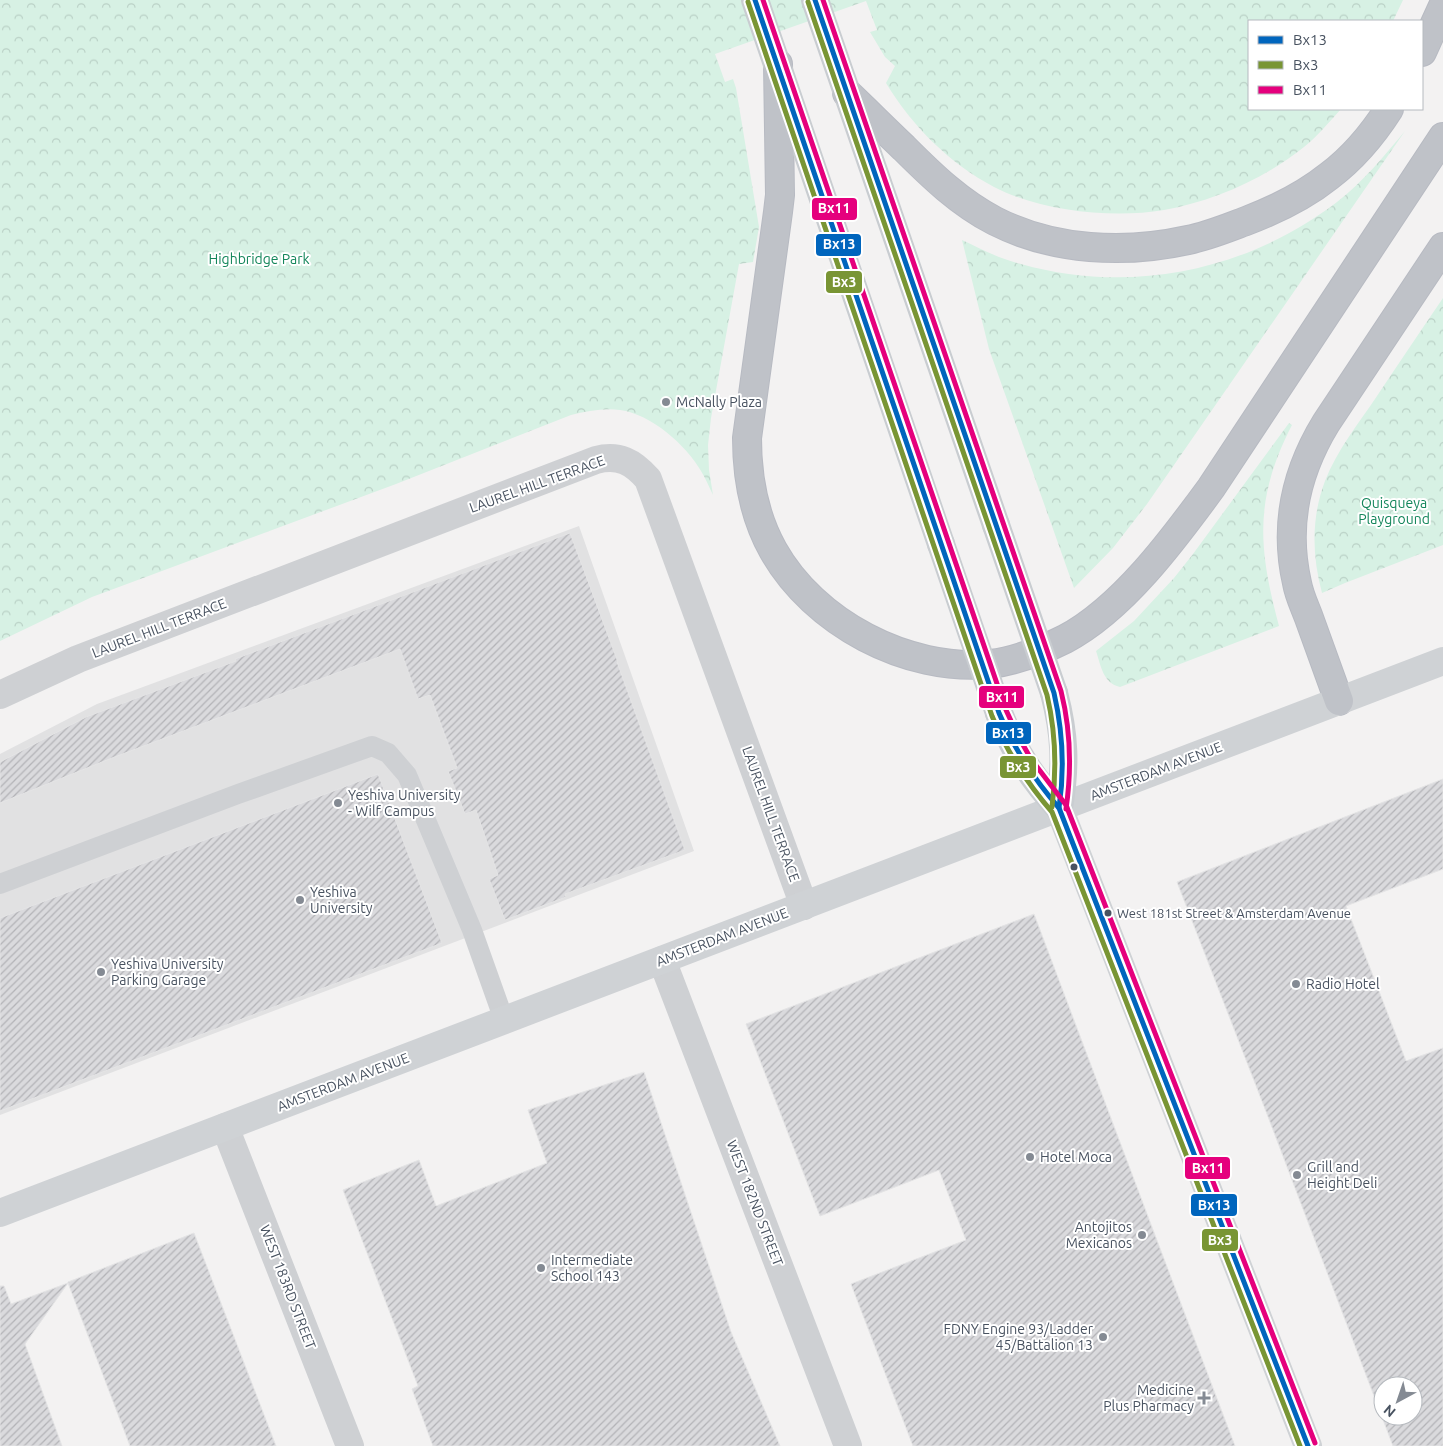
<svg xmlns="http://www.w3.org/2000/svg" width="1443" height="1446" viewBox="0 0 1443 1446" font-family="Ubuntu,sans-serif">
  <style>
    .education { fill: #e1e1e2 }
    .park { fill: url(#park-crowns) }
    .building { fill: url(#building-hatch); stroke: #e4e4e5; fill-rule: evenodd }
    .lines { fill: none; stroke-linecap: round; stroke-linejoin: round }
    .highway-casing { stroke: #b7bac2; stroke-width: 30 }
    .lane { stroke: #ced0d3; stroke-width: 20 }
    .street { stroke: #ced0d3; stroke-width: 28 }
    .secondary { stroke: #cfd2d5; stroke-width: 28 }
    .primary { stroke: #c9cdd1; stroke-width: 28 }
    .highway { stroke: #bfc2c8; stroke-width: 28 }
    .primary-bridge { stroke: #c9cdd1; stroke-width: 28 }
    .bus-1-casing { stroke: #fff; stroke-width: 9 }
    .bus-2-casing { stroke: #fff; stroke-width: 9 }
    .bus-3-casing { stroke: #fff; stroke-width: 9 }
    .bus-1 { stroke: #0065bd; stroke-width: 5 }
    .bus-2 { stroke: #799534; stroke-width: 5 }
    .bus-3 { stroke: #e5007d; stroke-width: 5 }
    .poi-dot { fill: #848a93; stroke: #fff; stroke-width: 2 }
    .bus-dot { fill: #485260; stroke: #fff; stroke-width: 2 }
    .labels { text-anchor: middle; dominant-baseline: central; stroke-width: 4; stroke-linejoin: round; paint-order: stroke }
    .bus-label { font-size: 13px; fill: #485260; stroke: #fff; text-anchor: start }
    .park-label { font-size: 14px; fill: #14865b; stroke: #fff }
    .poi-label { font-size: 14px; fill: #485260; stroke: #fff; text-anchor: start }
    .street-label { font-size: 14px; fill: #485260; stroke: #fff }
    .line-badge { stroke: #fff; stroke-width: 2 }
    .badge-label { font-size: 14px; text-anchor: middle; font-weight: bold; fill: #fff }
  </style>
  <defs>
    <pattern id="park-crowns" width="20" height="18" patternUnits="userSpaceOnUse" patternTransform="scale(1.25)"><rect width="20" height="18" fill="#d7f1e4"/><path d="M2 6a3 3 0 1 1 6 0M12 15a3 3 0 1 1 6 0" fill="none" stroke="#bad1c6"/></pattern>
    <pattern id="building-hatch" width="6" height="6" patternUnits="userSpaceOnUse" patternTransform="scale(1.25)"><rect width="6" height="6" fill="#dadadd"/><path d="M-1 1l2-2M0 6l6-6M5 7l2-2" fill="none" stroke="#b3b3b7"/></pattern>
  </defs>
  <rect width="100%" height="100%" fill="#f3f2f2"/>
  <path class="education" d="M 579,526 L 694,851 L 0,1115 L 0,754 L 97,704 Z"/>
  <g class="park">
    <path d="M 0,0 L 1403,0 L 1393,21 L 1249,21 L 1249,109 L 1341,109 C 1329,122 1318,136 1304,147 C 1264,179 1214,201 1164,210 C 1112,219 1041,211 994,187 C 949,163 912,126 886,83 L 895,66 L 885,57 L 870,32 L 877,30 L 866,1 L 715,54 L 725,82 L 733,79 L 736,88 L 759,227 L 753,262 L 739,264 L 711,418 L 708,445 L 709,470 L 713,495 C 709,487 706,479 701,471 C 686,445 651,414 620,410 C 604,408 587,411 571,415 L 396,484 L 92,597 L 0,641 Z"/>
    <path d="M 1405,131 L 1147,504 L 1113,548 L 1074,588 L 989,349 L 962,240 C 981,249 1000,259 1021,264 C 1130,295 1247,271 1337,202 C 1363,182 1384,156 1405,131 Z"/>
    <path d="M 1443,298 L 1443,545 L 1345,583 L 1322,593 C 1312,556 1311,518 1325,481 C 1337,450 1359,423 1377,396 C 1399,363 1421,330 1443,298 Z"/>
    <path d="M 1289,423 L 1292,425 C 1254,499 1258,547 1279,626 L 1120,687 C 1103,683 1101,666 1096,651 L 1134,621 L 1174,578 L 1193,554 Z"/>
  </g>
  <g class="building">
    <path d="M 570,533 L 618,662 L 617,662 L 685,850 L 565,894 L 566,897 L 505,920 L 489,879 L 498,875 L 476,810 L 465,814 L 448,771 L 457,768 L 430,695 L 418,699 L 400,649 L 112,758 L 0,803 L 0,762 L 86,717 L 236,661 L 235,659 Z"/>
    <path d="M 378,774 L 442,943 L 0,1111 L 0,918 Z"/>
    <path d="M 1443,779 L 1443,869 L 1346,906 L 1406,1061 L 1443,1048 L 1443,1446 L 1393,1446 L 1267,1114 L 1177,882 ZM 1383,1386 L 1413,1386 L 1413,1416 L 1383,1416 Z"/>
    <path d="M 1034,914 L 1161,1251 L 1235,1446 L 913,1446 L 851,1284 L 966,1240 L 939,1170 L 820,1216 L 746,1024 Z"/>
    <path d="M 644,1072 L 731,1332 L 780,1446 L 433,1446 L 412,1389 L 418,1386 L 343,1190 L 419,1160 L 436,1206 L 547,1163 L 528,1110 Z"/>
    <path d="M 194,1233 L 276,1446 L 130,1446 L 68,1283 L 25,1344 L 62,1446 L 0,1446 L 0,1286 L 4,1286 L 11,1304 L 68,1283 L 68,1282 Z"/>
  </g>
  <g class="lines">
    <g class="highway-casing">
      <g id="highway">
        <path d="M 1422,52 L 1443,6"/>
        <path d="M 778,64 L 780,195 L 778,212 L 747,438 C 747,476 754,516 773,550 C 814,623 907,672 990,664 C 1016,661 1041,651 1065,639 C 1122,609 1173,540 1211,488 L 1443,137"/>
        <path d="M 847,93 C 866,111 885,130 904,148 C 932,176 960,203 995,221 C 1054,251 1125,254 1188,240 C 1208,236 1227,228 1246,221 C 1275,210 1304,196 1329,176 C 1353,158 1373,134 1389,109"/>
        <path d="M 1339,701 C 1329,673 1319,646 1309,618 C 1305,607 1299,595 1297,583 C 1284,526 1296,472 1326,423 L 1443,247"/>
      </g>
    </g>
    <path class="lane" d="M 0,884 L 238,794 L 372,746 L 388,753 L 407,775 L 472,930 L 504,1020"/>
    <g class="street">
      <path d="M 0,695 L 78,659 L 596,460 C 619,454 633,462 648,479 L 804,906"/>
      <path d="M 662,960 L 848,1446"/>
      <path d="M 225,1127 L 350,1446"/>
    </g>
    <g class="secondary">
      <path d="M 1059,808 L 1308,1446"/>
      <path d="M 0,1213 L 1443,661"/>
    </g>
    <g class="primary">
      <path d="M 755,0 L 941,544"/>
      <path d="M 815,0 L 996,525"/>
      <path d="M 1054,693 C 1065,735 1066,766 1059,808"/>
      <path d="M 999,713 C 1014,751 1032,778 1059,808"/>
    </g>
    <use href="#highway" class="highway"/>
    <g class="primary-bridge">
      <path d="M 996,525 L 1054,693"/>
      <path d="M 941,544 L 999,713"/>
    </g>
    <g class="bus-1-casing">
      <g id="bus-1">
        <path d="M 755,0 L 999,713 C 1014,749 1034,779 1059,808 L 1308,1446"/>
        <path d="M 815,0 L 1054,693 C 1063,732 1065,768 1059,808"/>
      </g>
    </g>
    <g class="bus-2-casing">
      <g id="bus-2">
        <path d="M 748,2 L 992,716 C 1007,752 1027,783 1052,812 L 1300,1446"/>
        <path d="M 808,2 L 1047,695 C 1056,733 1057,768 1052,807"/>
      </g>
    </g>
    <g class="bus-3-casing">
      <g id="bus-3">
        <path d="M 763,0 L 1006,710 L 1018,736 L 1031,759 L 1066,805 L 1315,1443"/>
        <path d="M 823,0 L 1061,691 C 1071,731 1072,768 1066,809"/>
      </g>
    </g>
    <use href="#bus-1" class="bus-1"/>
    <use href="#bus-2" class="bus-2"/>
    <use href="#bus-3" class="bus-3"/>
  </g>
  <g class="poi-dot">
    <circle cx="666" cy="402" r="5"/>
    <circle cx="338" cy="803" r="5"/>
    <circle cx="300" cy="900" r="5"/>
    <circle cx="101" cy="972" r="5"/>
    <circle cx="1296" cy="984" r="5"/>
    <circle cx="1030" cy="1157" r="5"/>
    <circle cx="1297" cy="1175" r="5"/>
    <circle cx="1142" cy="1235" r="5"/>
    <circle cx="541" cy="1268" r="5"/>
    <circle cx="1103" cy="1337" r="5"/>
    <path d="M1201.5 1390.5h5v5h5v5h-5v5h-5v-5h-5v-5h5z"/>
  </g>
  <g class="bus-dot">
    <circle cx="1074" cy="867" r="4.5"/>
    <circle cx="1108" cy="913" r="4.5"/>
  </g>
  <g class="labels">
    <g class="bus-label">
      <text x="1117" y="913">West 181st Street &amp; Amsterdam Avenue</text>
    </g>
    <g class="park-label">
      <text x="259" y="259">Highbridge Park</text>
      <text x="1394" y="503">Quisqueya<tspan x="1394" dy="16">Playground</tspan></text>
    </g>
    <g class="poi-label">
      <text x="676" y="402">McNally Plaza</text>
      <text x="348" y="795">Yeshiva University<tspan x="348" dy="16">- Wilf Campus</tspan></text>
      <text x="310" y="892">Yeshiva<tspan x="310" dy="16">University</tspan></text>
      <text x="111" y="964">Yeshiva University<tspan x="111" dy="16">Parking Garage</tspan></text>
      <text x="1306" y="984">Radio Hotel</text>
      <text x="1040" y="1157">Hotel Moca</text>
      <text x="1307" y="1167">Grill and<tspan x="1307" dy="16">Height Deli</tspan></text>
      <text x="1132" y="1227" text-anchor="end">Antojitos<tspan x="1132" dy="16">Mexicanos</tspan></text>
      <text x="551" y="1260">Intermediate<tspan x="551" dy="16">School 143</tspan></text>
      <text x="1093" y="1329" text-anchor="end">FDNY Engine 93/Ladder<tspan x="1093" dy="16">45/Battalion 13</tspan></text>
      <text x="1194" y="1390" text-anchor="end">Medicine<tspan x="1194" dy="16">Plus Pharmacy</tspan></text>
    </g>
    <g class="street-label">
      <text transform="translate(537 484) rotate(-20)">LAUREL HILL TERRACE</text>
      <text transform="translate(159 628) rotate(-21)">LAUREL HILL TERRACE</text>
      <text transform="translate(1156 771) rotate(-21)">AMSTERDAM AVENUE</text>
      <text transform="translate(771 814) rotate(70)">LAUREL HILL TERRACE</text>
      <text transform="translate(722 937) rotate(-21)">AMSTERDAM AVENUE</text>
      <text transform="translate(343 1082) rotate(-21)">AMSTERDAM AVENUE</text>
      <text transform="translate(755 1203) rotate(69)">WEST 182ND STREET</text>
      <text transform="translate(288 1287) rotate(69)">WEST 183RD STREET</text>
    </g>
  </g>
  <g class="line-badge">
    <rect x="811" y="197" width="47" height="24" rx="5" fill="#e5007d"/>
    <rect x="815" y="233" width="47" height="24" rx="5" fill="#0065bd"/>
    <rect x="825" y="270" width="38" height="24" rx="5" fill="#799534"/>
    <rect x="978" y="685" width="47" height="24" rx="5" fill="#e5007d"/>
    <rect x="985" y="721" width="47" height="24" rx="5" fill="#0065bd"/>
    <rect x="999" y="755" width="38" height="24" rx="5" fill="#799534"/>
    <rect x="1184" y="1156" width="47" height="24" rx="5" fill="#e5007d"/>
    <rect x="1190" y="1193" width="48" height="24" rx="5" fill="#0065bd"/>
    <rect x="1201" y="1228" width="38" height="24" rx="5" fill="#799534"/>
  </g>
  <g class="badge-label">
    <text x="834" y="213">Bx11</text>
    <text x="839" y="249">Bx13</text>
    <text x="844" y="287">Bx3</text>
    <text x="1002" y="702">Bx11</text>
    <text x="1008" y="738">Bx13</text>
    <text x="1018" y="772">Bx3</text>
    <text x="1208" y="1173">Bx11</text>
    <text x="1214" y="1210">Bx13</text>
    <text x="1220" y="1245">Bx3</text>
  </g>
  <rect x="1248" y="20" width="175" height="90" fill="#ffffff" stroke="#b6babf"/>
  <rect x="1258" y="36" width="25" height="8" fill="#0065bd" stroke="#b6babf"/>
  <text x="1293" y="45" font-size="15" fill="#485260">Bx13</text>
  <rect x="1258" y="61" width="25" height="8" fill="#799534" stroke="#b6babf"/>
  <text x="1293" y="70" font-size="15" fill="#485260">Bx3</text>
  <rect x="1258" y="86" width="25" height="8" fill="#e5007d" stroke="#b6babf"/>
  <text x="1293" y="95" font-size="15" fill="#485260">Bx11</text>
  <g transform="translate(1398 1401) rotate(220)"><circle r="24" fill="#ffffff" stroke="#b6babf"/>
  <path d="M0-4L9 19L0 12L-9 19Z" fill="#848a93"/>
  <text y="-8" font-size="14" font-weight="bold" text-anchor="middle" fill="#485260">N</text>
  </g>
</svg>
